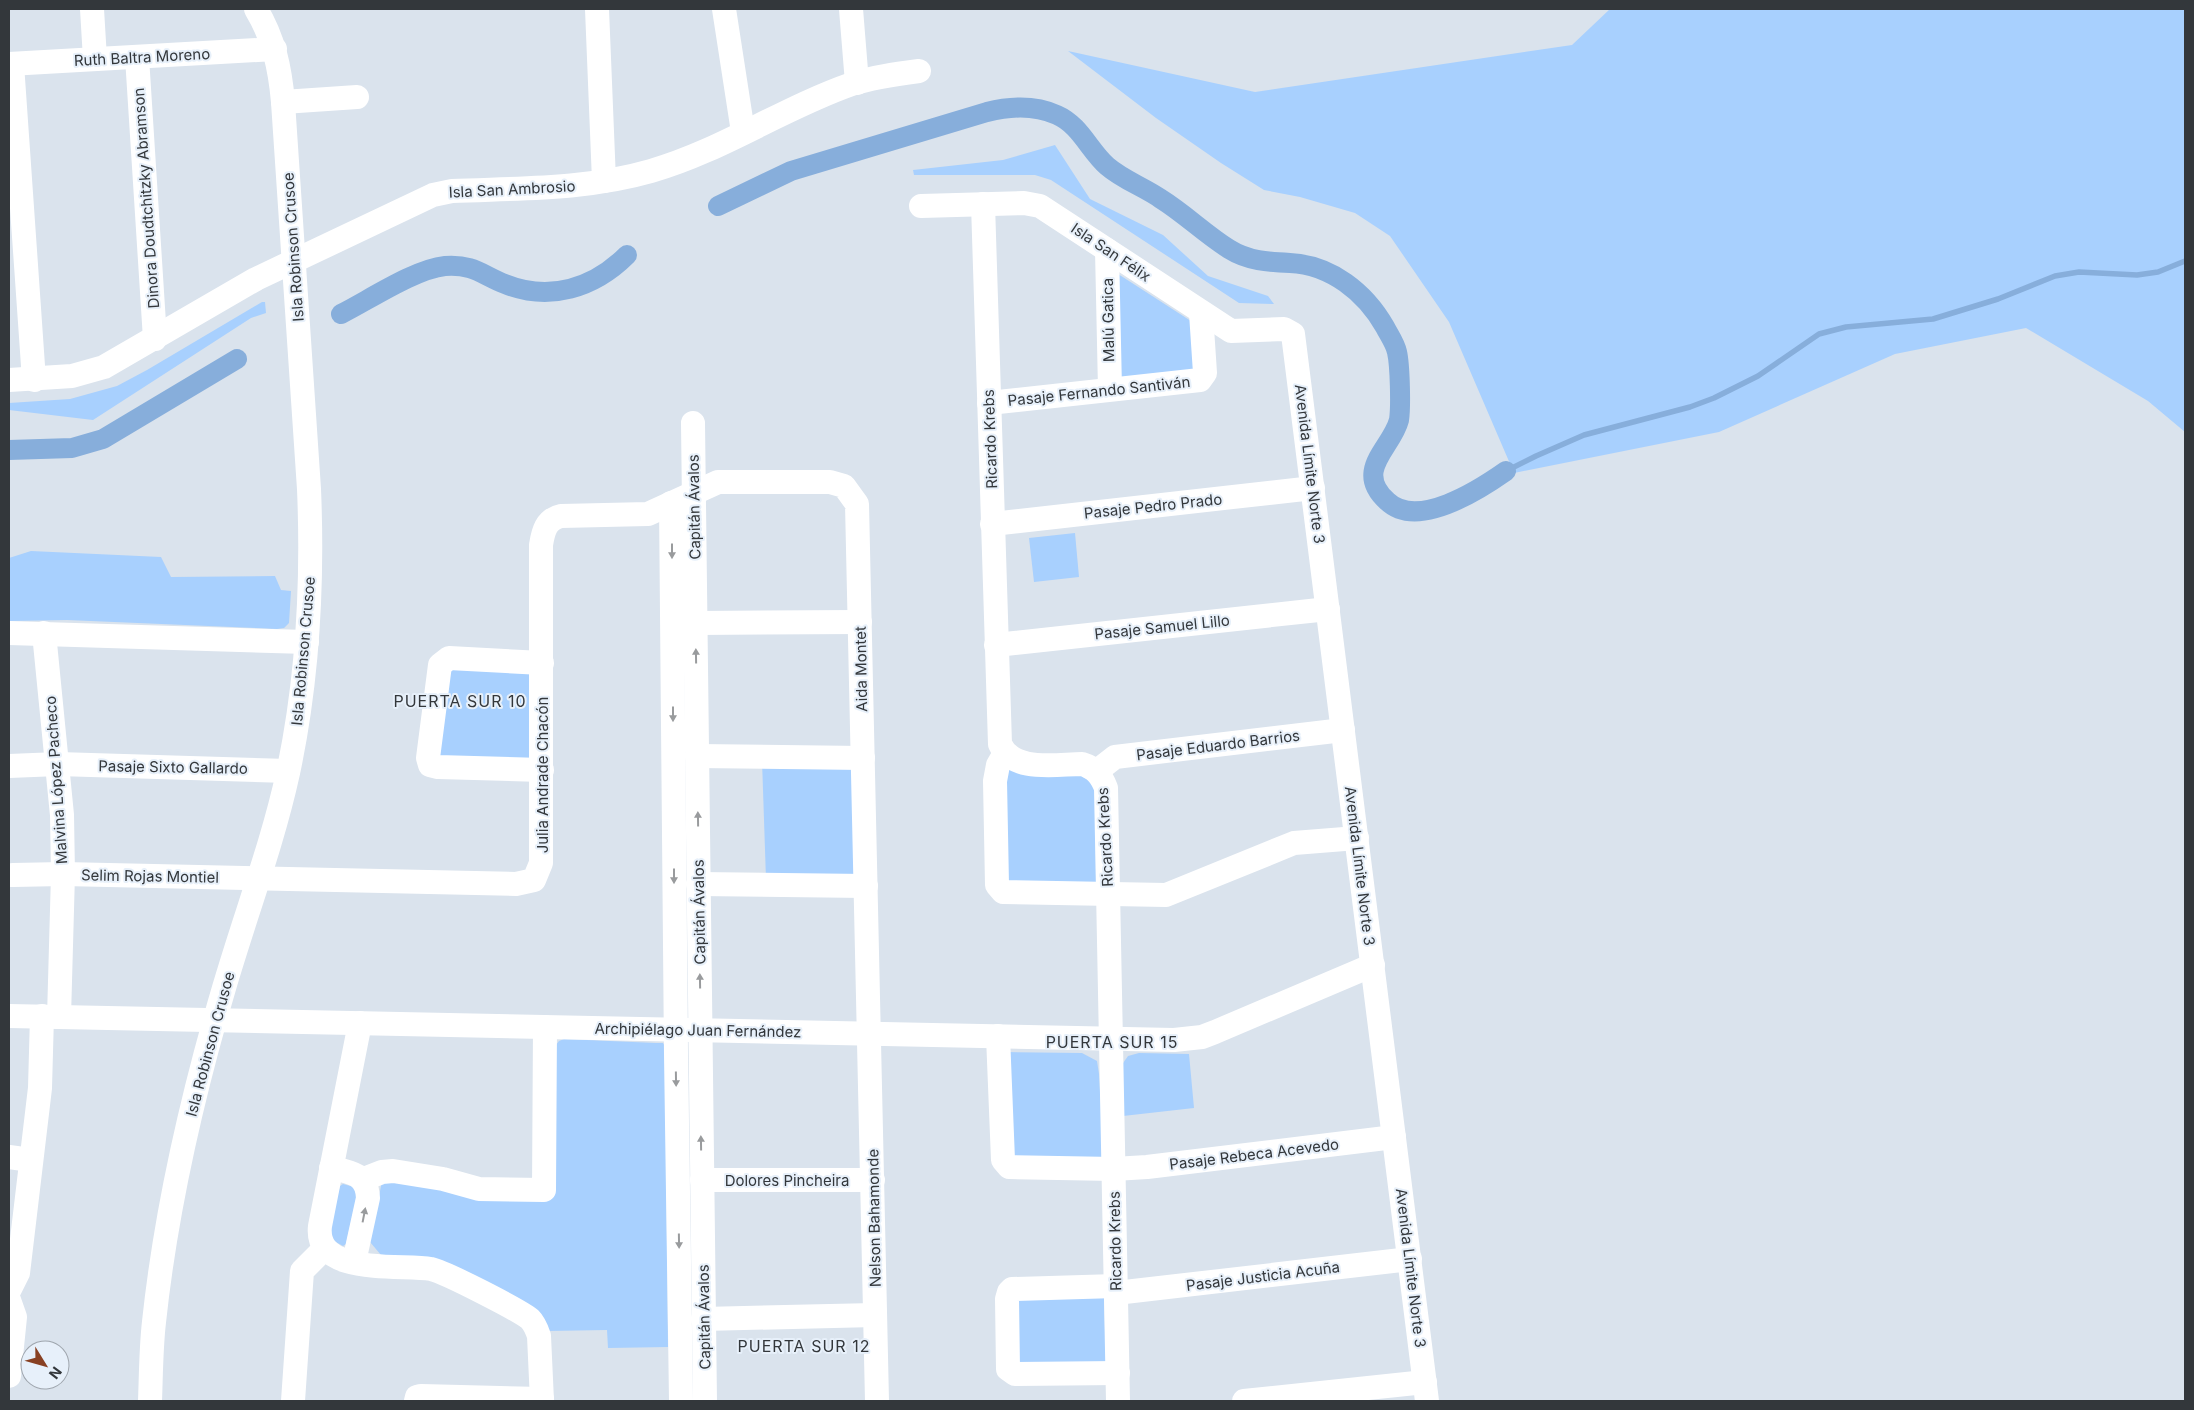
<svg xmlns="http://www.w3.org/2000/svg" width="2194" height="1410" viewBox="0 0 2194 1410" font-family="Inter,sans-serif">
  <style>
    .green { fill: #a8d0fe }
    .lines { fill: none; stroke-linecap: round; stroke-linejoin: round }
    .stream { stroke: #87aedb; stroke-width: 5.5 }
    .canal { stroke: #87aedb; stroke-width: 20 }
    .minor { stroke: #fff; stroke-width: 24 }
    .oneway { fill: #999b9d }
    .labels { text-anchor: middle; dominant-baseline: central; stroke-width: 4; stroke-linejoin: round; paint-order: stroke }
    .street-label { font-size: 15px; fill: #33373b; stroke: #e7f0fa }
    .neighbourhood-label { font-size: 16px; letter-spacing: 1px; fill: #33373b; stroke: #e7f0fa }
  </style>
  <rect width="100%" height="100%" fill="#dae3ed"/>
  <g class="green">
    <path d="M 1610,9 L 2185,9 L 2185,432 L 2148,401 L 2026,328 L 1895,354 L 1719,432 L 1514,473 L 1449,322 L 1390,236 L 1355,213 L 1300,197 L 1264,190 L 1221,163 L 1156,118 L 1068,51 L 1255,92 L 1572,45 Z"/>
    <path d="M 1055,145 L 1090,199 L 1163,235 L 1208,276 L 1268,296 L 1274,304 L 1239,303 L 1051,180 L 1035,175 L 914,175 L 913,170 L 1003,160 Z"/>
    <path d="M 1115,272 L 1194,323 L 1200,369 L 1119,382 Z"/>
    <path d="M 262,302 L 265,302 L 266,313 L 251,318 L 93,420 L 9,410 L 9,403 L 70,399 L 117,386 L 147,370 Z"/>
    <path d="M 1075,533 L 1079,577 L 1034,582 L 1029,538 Z"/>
    <path d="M 31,551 L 161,557 L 171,577 L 275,576 L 281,590 L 291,591 L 289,623 L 284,628 L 277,629 L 67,620 L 9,621 L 9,558 Z"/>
    <path d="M 445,667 L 530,669 L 531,759 L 435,761 Z"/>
    <path d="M 762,760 L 852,767 L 854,876 L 766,879 Z"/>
    <path d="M 1009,768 L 1076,772 L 1095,785 L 1096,884 L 1006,886 L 1001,775 Z"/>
    <path d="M 564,1039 L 656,1043 L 663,1043 L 665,1046 L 668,1347 L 608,1348 L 607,1330 L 548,1331 L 381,1255 L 370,1242 L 382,1181 L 552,1197 L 552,1050 L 559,1041 Z"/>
    <path d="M 1006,1052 L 1082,1053 L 1097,1061 L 1099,1074 L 1104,1158 L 1014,1162 Z"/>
    <path d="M 1139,1053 L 1189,1054 L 1194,1108 L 1123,1116 L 1121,1066 L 1128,1056 Z"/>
    <path d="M 343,1184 L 354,1187 L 357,1196 L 346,1244 L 343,1246 L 332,1240 L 330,1224 L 340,1186 Z"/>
    <path d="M 1015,1294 L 1104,1296 L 1106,1364 L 1015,1368 Z"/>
  </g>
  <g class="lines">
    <path class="stream" d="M 1506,471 L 1536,456 L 1584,435 L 1690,407 L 1714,398 L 1758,376 L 1819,334 L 1846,327 L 1933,319 L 1998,299 L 2055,276 L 2079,272 L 2137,275 L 2158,272 L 2185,261"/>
    <g class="canal">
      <path d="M 718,206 L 791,171 L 987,112 C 1011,106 1035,105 1057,115 C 1080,125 1089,150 1107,166 C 1123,180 1144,187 1161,199 C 1185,214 1205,234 1229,249 C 1248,261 1268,262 1290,263 C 1331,265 1365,292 1385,327 C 1389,335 1395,343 1397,352 C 1400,365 1401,407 1399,420 C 1392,448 1353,470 1387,501 C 1417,530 1479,490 1506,471"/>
      <path d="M 341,314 C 369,300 415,269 445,266 C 474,264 482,275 505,284 C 550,302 594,288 627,255"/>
      <path d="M 9,450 L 72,448 L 103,439 L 237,359"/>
    </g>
    <g class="minor">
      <path d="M 92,9 L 95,59"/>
      <path d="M 597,9 L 604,181"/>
      <path d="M 724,9 L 743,132"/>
      <path d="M 851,9 L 857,83"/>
      <path d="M 137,57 L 155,339"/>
      <path d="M 9,64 L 275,49"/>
      <path d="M 12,64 L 34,380"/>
      <path d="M 283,102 L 357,97"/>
      <path d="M 983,204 L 1000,744 C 1013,773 1056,764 1082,764 C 1095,768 1101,775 1106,788 L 1118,1401"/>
      <path d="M 921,206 L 1024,203 L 1040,206 L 1231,331 L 1284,329 L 1293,334 L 1427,1401"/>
      <path d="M 1107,250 L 1110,389"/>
      <path d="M 9,380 L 72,376 L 104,367 L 256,279 L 433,195 L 452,191 C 519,188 585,190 651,171 C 721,151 783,108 852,84 C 873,77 896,74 919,71"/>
      <path d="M 989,403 L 1200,380 L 1205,373 L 1201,313"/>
      <path d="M 693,423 L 705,1401"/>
      <path d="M 671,503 L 676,1054 L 681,1401"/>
      <path d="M 992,524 L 1313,488"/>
      <path d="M 696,623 L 860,622"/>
      <path d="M 9,633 L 307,642"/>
      <path d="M 44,633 L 62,815 L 63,874 L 59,1017"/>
      <path d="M 996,645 L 1328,609"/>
      <path d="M 542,663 L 449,658 L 440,665 L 428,758 L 430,765 L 438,767 L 542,770"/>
      <path d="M 1005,753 L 998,765 L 995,781 L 997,885 L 1003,892 L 1166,895 L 1294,843 L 1357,838"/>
      <path d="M 697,756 L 863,758"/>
      <path d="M 9,766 L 58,764 L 288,771"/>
      <path d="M 1097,771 L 1115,757 L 1343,730"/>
      <path d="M 13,875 L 63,874 L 516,884 L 534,880 L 541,863 L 541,545 C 543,532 546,519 561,516 L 648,514 L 718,482 L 830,482 L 844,486 L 857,504 L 877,1401"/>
      <path d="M 698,884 L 866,886"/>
      <path d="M 9,1016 L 1174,1040 L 1202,1037 L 1215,1032 L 1373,965"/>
      <path d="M 360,1023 L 320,1226 C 314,1276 399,1264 431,1269 C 445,1272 519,1310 530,1319 C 535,1324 537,1330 539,1336 L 542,1401"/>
      <path d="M 998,1036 L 1003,1160 L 1009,1167 L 1114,1169 L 1147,1167 L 1394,1137"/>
      <path d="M 9,1157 L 31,1160"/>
      <path d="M 331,1168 C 351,1172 367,1174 368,1198 L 354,1262"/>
      <path d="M 364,1179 L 382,1172 L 393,1171 L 443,1179 L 479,1189 L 544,1190 L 545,1027"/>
      <path d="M 702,1180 L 873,1180"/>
      <path d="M 1116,1286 L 1012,1289 L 1009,1292 L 1007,1299 L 1008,1369 L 1015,1374 L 1118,1373"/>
      <path d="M 9,1291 L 18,1273 L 40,1088 L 42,1016"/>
      <path d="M 1116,1293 L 1410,1259"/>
      <path d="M 9,1300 L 15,1317 L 9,1376"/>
      <path d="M 703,1319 L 875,1315"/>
      <path d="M 150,1401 C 151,1375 151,1348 154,1322 C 166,1209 192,1097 224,988 C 245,916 272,846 288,773 C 308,679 313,584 309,489 L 283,102 C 280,68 274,39 256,9"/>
      <path d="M 293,1401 L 302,1271 L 324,1249"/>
      <path d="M 416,1401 L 417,1397 L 421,1396 L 542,1399"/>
      <path d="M 1244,1401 L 1425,1382"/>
    </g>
  </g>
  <defs><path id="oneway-solid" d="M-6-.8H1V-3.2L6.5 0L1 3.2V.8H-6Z" transform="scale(1.25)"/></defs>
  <g class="oneway">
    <use href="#oneway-solid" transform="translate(672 551) rotate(90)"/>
    <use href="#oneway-solid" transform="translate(696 656) rotate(-91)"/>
    <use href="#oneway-solid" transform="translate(673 714) rotate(90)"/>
    <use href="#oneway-solid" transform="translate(698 819) rotate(-91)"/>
    <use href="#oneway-solid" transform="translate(674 876) rotate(90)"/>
    <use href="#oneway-solid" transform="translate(700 981) rotate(-91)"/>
    <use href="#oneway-solid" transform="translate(676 1079) rotate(89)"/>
    <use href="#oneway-solid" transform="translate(701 1143) rotate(-91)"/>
    <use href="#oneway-solid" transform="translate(364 1215) rotate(-79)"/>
    <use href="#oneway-solid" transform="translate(679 1241) rotate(89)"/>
  </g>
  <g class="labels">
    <g class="street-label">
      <text transform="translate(142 57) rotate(-3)">Ruth Baltra Moreno</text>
      <text transform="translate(512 189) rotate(-3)">Isla San Ambrosio</text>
      <text transform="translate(146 198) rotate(-94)">Dinora Doudtchitzky Abramson</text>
      <text transform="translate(293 247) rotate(-94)">Isla Robinson Crusoe</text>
      <text transform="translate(1111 252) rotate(34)">Isla San Félix</text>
      <text transform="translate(1108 320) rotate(-91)">Malú Gatica</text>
      <text transform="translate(1099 391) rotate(-6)">Pasaje Fernando Santiván</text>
      <text transform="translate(990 439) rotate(-92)">Ricardo Krebs</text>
      <text transform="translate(1310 464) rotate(83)">Avenida Límite Norte 3</text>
      <text transform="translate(1153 506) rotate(-6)">Pasaje Pedro Prado</text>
      <text transform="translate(694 507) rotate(-91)">Capitán Ávalos</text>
      <text transform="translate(1162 627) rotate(-6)">Pasaje Samuel Lillo</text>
      <text transform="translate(303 651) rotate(-85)">Isla Robinson Crusoe</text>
      <text transform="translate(861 669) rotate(-91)">Aida Montet</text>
      <text transform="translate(1218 745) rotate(-7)">Pasaje Eduardo Barrios</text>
      <text transform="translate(173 767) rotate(1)">Pasaje Sixto Gallardo</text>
      <text transform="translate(542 775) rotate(-90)">Julia Andrade Chacón</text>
      <text transform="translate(56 780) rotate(-94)">Malvina López Pacheco</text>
      <text transform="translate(1105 837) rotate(-93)">Ricardo Krebs</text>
      <text transform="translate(1360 866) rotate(83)">Avenida Límite Norte 3</text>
      <text transform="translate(150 876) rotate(1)">Selim Rojas Montiel</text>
      <text transform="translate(699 912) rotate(-91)">Capitán Ávalos</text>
      <text transform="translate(698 1030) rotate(1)">Archipiélago Juan Fernández</text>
      <text transform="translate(210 1044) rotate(-75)">Isla Robinson Crusoe</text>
      <text transform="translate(1254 1154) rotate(-7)">Pasaje Rebeca Acevedo</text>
      <text x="787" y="1180">Dolores Pincheira</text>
      <text transform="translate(874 1218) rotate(-91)">Nelson Bahamonde</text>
      <text transform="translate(1115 1241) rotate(-91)">Ricardo Krebs</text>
      <text transform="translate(1411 1268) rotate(83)">Avenida Límite Norte 3</text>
      <text transform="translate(1263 1276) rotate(-7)">Pasaje Justicia Acuña</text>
      <text transform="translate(704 1317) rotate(-91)">Capitán Ávalos</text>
    </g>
    <g class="neighbourhood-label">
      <text x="460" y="701">PUERTA SUR 10</text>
      <text x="1112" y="1042">PUERTA SUR 15</text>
      <text x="804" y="1346">PUERTA SUR 12</text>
    </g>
  </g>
  <rect width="2194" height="1410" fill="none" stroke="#33373b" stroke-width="20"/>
  <g transform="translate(45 1365) rotate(127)"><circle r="24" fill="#e7f0fa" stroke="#9fa6ae"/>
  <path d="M0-4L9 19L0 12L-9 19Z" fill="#884022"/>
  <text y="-8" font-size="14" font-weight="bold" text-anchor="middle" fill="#33373b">N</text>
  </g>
</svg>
